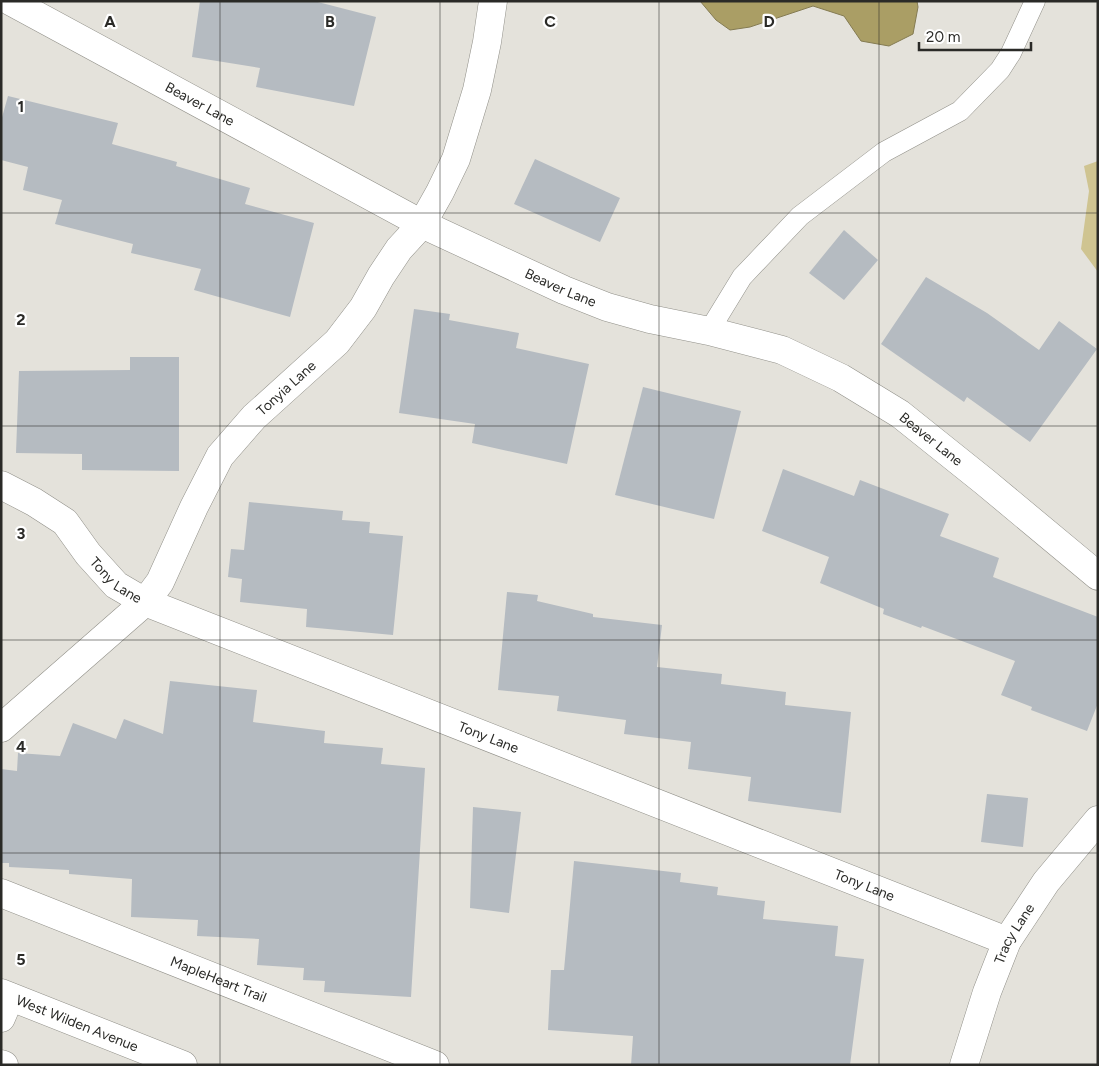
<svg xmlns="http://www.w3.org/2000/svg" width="1099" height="1066" viewBox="0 0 1099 1066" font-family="Figtree,sans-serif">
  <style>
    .green { fill: #cfc491 }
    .water { fill: #aa9e65; stroke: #847b52 }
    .building { fill: #b5bbc1 }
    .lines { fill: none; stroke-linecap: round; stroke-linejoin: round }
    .service-casing { stroke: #919089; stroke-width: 21 }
    .minor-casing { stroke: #919089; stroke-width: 29 }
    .tertiary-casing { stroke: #919089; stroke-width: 29 }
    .service { stroke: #fff; stroke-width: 20 }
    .minor { stroke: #fff; stroke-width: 28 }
    .tertiary { stroke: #fff; stroke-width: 28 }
    .grid { fill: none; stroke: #2a2a27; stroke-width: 1; stroke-opacity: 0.55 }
    .labels { text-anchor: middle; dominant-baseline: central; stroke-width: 4.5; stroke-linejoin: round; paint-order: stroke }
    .street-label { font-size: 14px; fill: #2a2a27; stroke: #fff }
    .grid-label { font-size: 16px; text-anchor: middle; font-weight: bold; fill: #2a2a27; stroke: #fff; stroke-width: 4.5; stroke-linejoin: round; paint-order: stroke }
  </style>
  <rect width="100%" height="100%" fill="#e4e2db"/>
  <path class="green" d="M 1098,161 L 1098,272 L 1081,249 L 1089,191 L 1084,166 Z"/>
  <path class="water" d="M 700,1 L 917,1 L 918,7 L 913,34 L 889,46 L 861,41 L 844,16 L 813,6 L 750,27 L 730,30 L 716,20 Z"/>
  <g class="building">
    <path d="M 200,1 L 314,1 L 376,17 L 354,106 L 256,87 L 260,68 L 192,57 Z"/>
    <path d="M 8,96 L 118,123 L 112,144 L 177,162 L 176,166 L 250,188 L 245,204 L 314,223 L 290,317 L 194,290 L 201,269 L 131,253 L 133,244 L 55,224 L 62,200 L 23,190 L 28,167 L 1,160 L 1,121 Z"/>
    <path d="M 535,159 L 620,198 L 600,242 L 514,204 Z"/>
    <path d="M 844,230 L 878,260 L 844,300 L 809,273 Z"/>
    <path d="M 926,277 L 987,313 L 1039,350 L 1059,321 L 1097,349 L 1030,442 L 967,397 L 964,402 L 881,344 Z"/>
    <path d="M 414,309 L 450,314 L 449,320 L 519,333 L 516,348 L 589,364 L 567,464 L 472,443 L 475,424 L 399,413 Z"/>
    <path d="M 130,357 L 179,357 L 179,471 L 82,470 L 82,454 L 16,453 L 19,371 L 130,370 Z"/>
    <path d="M 643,387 L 741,411 L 714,519 L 615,495 Z"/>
    <path d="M 783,469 L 854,496 L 860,480 L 949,514 L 940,536 L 999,558 L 993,577 L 1098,617 L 1098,703 L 1087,731 L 1031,710 L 1032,707 L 1001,695 L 1015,661 L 922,626 L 921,628 L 883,614 L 884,609 L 820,583 L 829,557 L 762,531 Z"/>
    <path d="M 249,502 L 343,511 L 342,520 L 370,522 L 369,533 L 403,536 L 393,635 L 306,627 L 307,609 L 240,602 L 242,579 L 228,577 L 231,549 L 244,550 Z"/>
    <path d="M 507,592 L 538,595 L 537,601 L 593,614 L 593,617 L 662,625 L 657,667 L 722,674 L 721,684 L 786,692 L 785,705 L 851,712 L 841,813 L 748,801 L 751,777 L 688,769 L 691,742 L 624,734 L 626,720 L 557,711 L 559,696 L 498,690 Z"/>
    <path d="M 170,681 L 257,690 L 253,722 L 325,731 L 324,743 L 383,748 L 381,764 L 425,768 L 411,997 L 324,992 L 325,981 L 303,980 L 304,968 L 257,965 L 259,939 L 197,936 L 198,920 L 131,917 L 132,879 L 69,874 L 69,870 L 9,867 L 9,863 L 1,863 L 1,769 L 17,771 L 18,753 L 60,756 L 73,723 L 116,739 L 124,719 L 163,734 Z"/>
    <path d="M 987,794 L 1028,798 L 1023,847 L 981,842 Z"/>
    <path d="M 473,807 L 521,812 L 509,913 L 470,908 Z"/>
    <path d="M 574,861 L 681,873 L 680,882 L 718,887 L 717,895 L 765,901 L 763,919 L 838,926 L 835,956 L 864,959 L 850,1065 L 631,1065 L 633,1036 L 548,1030 L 551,970 L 564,970 Z"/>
  </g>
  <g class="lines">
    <g class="service-casing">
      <path id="service" d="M 709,331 L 742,277 L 800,216 L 884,152 L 960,111 L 1000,70 L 1011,53 L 1035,1"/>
    </g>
    <g class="minor-casing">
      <g id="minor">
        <path id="s1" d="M 10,1 L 422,224 L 564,290 L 607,307 L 650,319 L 709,331 L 782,350 L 841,378 L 900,414 L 985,482 L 1098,576"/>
        <path id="s2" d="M 1,485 L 34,502 L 65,522 L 88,554 L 116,585 L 145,602 L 1007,941"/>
        <path id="s3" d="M 1,728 L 145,602 L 160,582 L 194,507 L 220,456 L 254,417 L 337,342 L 363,308 L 381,276 L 399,249 L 422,224 L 440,192 L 456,159 L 477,90 L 487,42 L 493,1"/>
        <path id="s4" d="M 1,893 L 435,1065"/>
        <path d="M 1,1018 L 10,997"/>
        <path d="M 1,1064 L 4,1065"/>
        <path id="s5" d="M 964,1065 L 987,992 L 1007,941 L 1046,882 L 1098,820"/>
      </g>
    </g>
    <g class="tertiary-casing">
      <g id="tertiary">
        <path id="s6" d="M 1,993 L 183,1065"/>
      </g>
    </g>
    <use href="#service" class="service"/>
    <use href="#minor" class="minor"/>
    <use href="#tertiary" class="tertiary"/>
  </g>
  <path class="grid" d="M 220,1 L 220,1065M 440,1 L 440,1065M 659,1 L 659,1065M 879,1 L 879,1065M 1,213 L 1098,213M 1,426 L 1098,426M 1,640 L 1098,640M 1,853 L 1098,853"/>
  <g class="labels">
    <g class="street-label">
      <text stroke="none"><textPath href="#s1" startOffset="216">Beaver Lane</textPath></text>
      <text stroke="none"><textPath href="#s1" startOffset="621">Beaver Lane</textPath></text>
      <text stroke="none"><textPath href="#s3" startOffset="451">Tonyia Lane</textPath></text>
      <text stroke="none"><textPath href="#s1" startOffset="1026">Beaver Lane</textPath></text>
      <text stroke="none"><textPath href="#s2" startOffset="152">Tony Lane</textPath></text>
      <text stroke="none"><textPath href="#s2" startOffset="558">Tony Lane</textPath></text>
      <text stroke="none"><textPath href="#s2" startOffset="962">Tony Lane</textPath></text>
      <text stroke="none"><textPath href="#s5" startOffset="141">Tracy Lane</textPath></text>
      <text stroke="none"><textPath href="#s4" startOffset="234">MapleHeart Trail</textPath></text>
      <text stroke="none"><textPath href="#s6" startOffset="82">West Wilden Avenue</textPath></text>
    </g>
  </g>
  <g class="grid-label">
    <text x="110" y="27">A</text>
    <text x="330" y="27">B</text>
    <text x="550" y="27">C</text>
    <text x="769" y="27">D</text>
    <text x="21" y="112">1</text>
    <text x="21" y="325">2</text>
    <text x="21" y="539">3</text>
    <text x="21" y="752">4</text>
    <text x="21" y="965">5</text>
  </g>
  <rect width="1099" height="1066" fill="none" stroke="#2a2a27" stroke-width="5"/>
  <path d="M919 42v8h112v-8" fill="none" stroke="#2a2a27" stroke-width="2.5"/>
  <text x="926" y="42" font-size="15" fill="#2a2a27" stroke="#ffffff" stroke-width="4" paint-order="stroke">20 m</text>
</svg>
